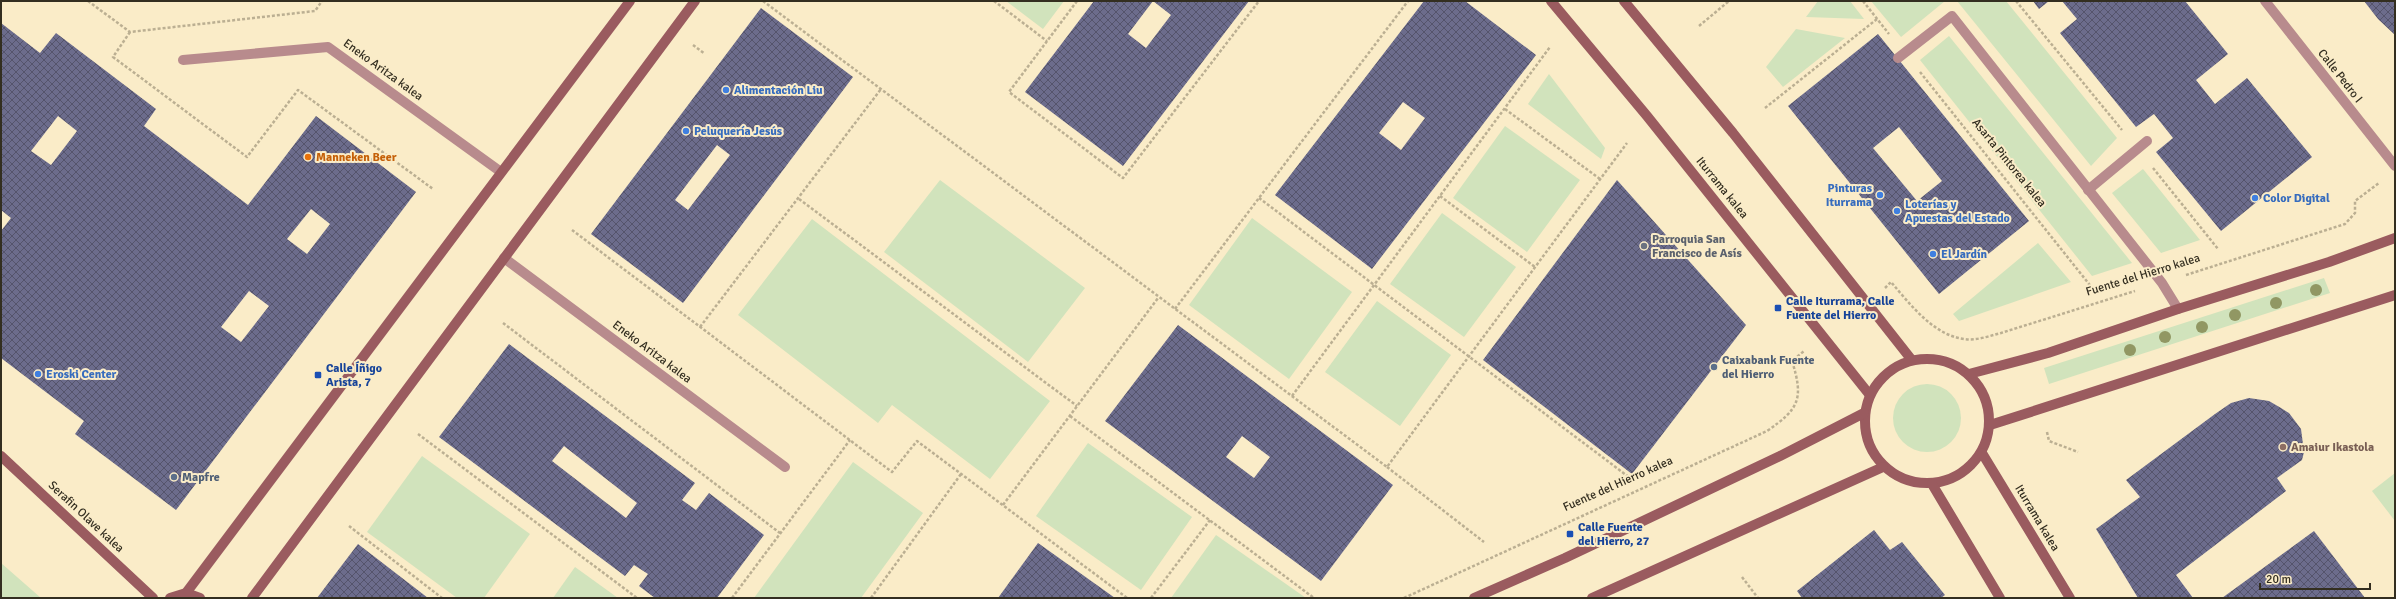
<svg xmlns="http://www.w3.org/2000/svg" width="2396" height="599" viewBox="0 0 2396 599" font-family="Signika,sans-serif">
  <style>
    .green { fill: #d1e3bc }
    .building { fill: url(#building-cross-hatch); fill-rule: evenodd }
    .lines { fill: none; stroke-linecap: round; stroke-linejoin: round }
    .path { stroke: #bbaf92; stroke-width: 2.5; stroke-dasharray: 3 2; stroke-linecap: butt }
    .lane { stroke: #b88b8d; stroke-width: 10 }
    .street { stroke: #b88b8d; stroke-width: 10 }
    .secondary { stroke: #9a5b5f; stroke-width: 10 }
    .tree { fill: #919763 }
    .shop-dot { fill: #3f7fe0; stroke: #faecc8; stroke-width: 1.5 }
    .food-dot { fill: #e8710a; stroke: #faecc8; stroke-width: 1.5 }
    .worship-dot { fill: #6b7280; stroke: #faecc8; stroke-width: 1.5 }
    .transit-dot { fill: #1a4fb4; stroke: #faecc8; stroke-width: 1.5 }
    .service-dot { fill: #5c6f8a; stroke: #faecc8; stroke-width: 1.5 }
    .education-dot { fill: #8d6e63; stroke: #faecc8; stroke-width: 1.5 }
    .labels { text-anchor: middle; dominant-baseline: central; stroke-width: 4; stroke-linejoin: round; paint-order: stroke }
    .street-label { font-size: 12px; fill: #332e20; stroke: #faecc8 }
    .shop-label { font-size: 12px; font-weight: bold; fill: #366cbe; stroke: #faecc8; text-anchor: start }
    .food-label { font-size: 12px; font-weight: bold; fill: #c56008; stroke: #faecc8; text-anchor: start }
    .worship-label { font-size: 12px; font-weight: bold; fill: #5b616d; stroke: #faecc8; text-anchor: start }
    .transit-label { font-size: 12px; font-weight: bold; fill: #164399; stroke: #faecc8; text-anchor: start }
    .service-label { font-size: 12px; font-weight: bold; fill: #4e5e75; stroke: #faecc8; text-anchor: start }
    .education-label { font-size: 12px; font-weight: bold; fill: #785e54; stroke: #faecc8; text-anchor: start }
  </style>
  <defs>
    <pattern id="building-cross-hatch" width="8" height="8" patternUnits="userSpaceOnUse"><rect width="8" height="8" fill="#6c6c8c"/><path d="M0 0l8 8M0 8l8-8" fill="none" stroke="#55546c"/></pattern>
  </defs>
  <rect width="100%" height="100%" fill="#faecc8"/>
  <g class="green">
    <path d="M 1006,1 L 1064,1 L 1043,29 Z"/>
    <path d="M 1818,1 L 1850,1 L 1864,19 L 1806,17 Z"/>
    <path d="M 1871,1 L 1945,1 L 1901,37 Z"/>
    <path d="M 1957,1 L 2006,1 L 2117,138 L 2091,166 Z"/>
    <path d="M 1796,29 L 1845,38 L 1783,87 L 1766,67 Z"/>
    <path d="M 1949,36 L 2132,263 L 2092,276 L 1920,60 Z"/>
    <path d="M 1549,74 L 1605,148 L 1601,159 L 1528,104 Z"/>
    <path d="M 1505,126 L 1580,180 L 1527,252 L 1453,198 Z"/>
    <path d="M 2143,169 L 2200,240 L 2161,253 L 2112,193 Z"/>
    <path d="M 940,180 L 1085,288 L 1028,362 L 884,252 Z"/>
    <path d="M 1442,213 L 1516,267 L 1464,337 L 1390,284 Z"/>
    <path d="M 1252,218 L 1352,292 L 1289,379 L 1189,305 Z"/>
    <path d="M 812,219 L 1050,401 L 990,479 L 892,405 L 878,423 L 738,315 Z"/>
    <path d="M 2038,243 L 2071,282 L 1959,321 L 1953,314 Z"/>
    <path d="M 2324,278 L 2330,293 L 2049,384 L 2044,368 Z"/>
    <path d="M 1377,301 L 1451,355 L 1400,426 L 1325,372 Z"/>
    <circle cx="1927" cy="418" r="34"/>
    <path d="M 1088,443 L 1192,517 L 1141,590 L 1036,516 Z"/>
    <path d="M 422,456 L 530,534 L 484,598 L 457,598 L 367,532 Z"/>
    <path d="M 853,462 L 923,513 L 861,598 L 754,598 Z"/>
    <path d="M 2395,473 L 2395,521 L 2372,491 Z"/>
    <path d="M 1216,535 L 1306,598 L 1171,598 Z"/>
    <path d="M 1,563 L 41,598 L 1,598 Z"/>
    <path d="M 575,567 L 618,598 L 553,598 Z"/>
  </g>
  <g class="building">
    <path d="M 1094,1 L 1249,1 L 1123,166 L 1025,92 ZM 1153,1 L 1171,15 L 1146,48 L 1128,34 Z"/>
    <path d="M 1424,1 L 1465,1 L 1536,55 L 1372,269 L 1275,195 ZM 1403,102 L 1425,118 L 1401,150 L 1379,133 Z"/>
    <path d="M 2033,1 L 2049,1 L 2039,9 Z"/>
    <path d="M 2062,1 L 2185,1 L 2228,54 L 2196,80 L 2215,104 L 2247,78 L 2312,157 L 2221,231 L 2156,152 L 2173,138 L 2154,114 L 2136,127 L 2060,33 L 2077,19 Z"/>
    <path d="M 2364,1 L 2395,1 L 2395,35 L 2378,19 Z"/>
    <path d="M 761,8 L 853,77 L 683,303 L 591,234 ZM 717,145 L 730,155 L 688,210 L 675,200 Z"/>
    <path d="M 1,23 L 40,53 L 56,33 L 156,109 L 144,126 L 248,205 L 316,116 L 416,192 L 176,510 L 75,434 L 84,421 L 1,358 L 1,231 L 11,218 L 1,210 ZM 58,116 L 77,131 L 51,165 L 31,151 ZM 311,209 L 330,224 L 307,254 L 287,239 ZM 249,291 L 269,306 L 241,342 L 221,327 Z"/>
    <path d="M 1878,34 L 2029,221 L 1939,294 L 1788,106 ZM 1899,127 L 1942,181 L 1917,201 L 1873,148 Z"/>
    <path d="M 1617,180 L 1746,325 L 1632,474 L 1483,360 Z"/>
    <path d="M 1178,325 L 1393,485 L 1321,581 L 1105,421 ZM 1242,436 L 1270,457 L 1254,478 L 1226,457 Z"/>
    <path d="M 509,344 L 695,483 L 682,500 L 696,510 L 709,493 L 764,535 L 717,598 L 655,598 L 639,586 L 648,574 L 634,565 L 625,576 L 439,437 ZM 564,446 L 637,503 L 626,518 L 552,461 Z"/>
    <path d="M 2249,398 L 2269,401 L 2281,408 L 2289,413 L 2301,429 L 2304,452 L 2302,460 L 2277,478 L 2286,491 L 2176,575 L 2193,598 L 2138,598 L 2096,529 L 2140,497 L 2126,480 L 2215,414 L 2231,403 Z"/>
    <path d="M 1874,530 L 1890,550 L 1902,542 L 1945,595 L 1941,598 L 1802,598 L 1797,591 Z"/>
    <path d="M 2314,531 L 2365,598 L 2222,598 Z"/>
    <path d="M 1038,543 L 1115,598 L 998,598 Z"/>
    <path d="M 358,544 L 428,598 L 317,598 Z"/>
  </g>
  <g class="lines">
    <g class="path">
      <path d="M 88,1 L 130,32 L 315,11 L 322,1"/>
      <path d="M 763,1 L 1387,467 L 1627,143"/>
      <path d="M 994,1 L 1047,41"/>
      <path d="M 1077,1 L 1009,92 L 1123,178 L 1259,1"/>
      <path d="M 1863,1 L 1889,34"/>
      <path d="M 2016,1 L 2122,130"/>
      <path d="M 1699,26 L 1729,1"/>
      <path d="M 130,32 L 113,57 L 247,157 L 298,90 L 433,189"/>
      <path d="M 693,45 L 705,54"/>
      <path d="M 1920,72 L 2093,289"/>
      <path d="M 1765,108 L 1877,19"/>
      <path d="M 1505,109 L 1600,179"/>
      <path d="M 2153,168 L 2218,249"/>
      <path d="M 1440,196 L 1535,267"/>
      <path d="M 1259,198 L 1630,478"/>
      <path d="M 799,199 L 1077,406"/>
      <path d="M 572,230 L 892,472 L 917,441 L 1127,598"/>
      <path d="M 2186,275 L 2345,224 L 2355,213 L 2355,201 L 2379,183"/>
      <path d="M 1885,288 L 1891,282 C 1910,304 1933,335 1964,339 C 1976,341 1989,336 2001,333 L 2135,291"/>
      <path d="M 1175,309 L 1408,1"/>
      <path d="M 503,323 L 780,533"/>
      <path d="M 700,327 L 881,89"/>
      <path d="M 1292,396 L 1550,47"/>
      <path d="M 1070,416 L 1314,598"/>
      <path d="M 2047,432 L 2049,441 L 2078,452"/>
      <path d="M 418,434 L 637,598"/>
      <path d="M 1387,467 L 1484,542"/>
      <path d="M 1003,505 L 1158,298"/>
      <path d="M 349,526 L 442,598"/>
      <path d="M 1742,577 L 1758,598"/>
      <path d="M 732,598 L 850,440"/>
      <path d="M 871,598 L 961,474"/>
      <path d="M 1151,598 L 1210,520"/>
      <path d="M 1404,598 L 1767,431 C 1799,409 1804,399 1792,361 L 1804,351"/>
    </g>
    <g class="lane">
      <path d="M 1898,58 L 1952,16 L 2162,283 L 2178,309"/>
      <path d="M 183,60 L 328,47 L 501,172"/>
      <path d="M 2088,190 L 2147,141"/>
      <path d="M 504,258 L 785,467"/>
    </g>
    <path class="street" d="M 2265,1 L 2395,166"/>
    <g class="secondary">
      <path d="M 1551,1 L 1647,116 L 1869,394"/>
      <path d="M 1624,1 L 1733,133 L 1911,359"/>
      <circle cx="1927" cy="421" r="62"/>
      <path d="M 1969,374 L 2048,353 L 2178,309 L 2329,262 L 2395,238"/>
      <path d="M 1990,425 L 2395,295"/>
      <path d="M 1982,453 L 2070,598"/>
      <path d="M 1,456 L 153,598"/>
      <path d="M 1932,484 L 2000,598"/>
      <path d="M 186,593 L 200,598"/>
      <path d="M 170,598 L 186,593 L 630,1"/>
      <path d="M 252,598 L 695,1"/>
      <path d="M 1474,598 L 1565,558 L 1780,456 L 1864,413"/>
      <path d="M 1592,598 L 1883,467"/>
    </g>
  </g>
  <g class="tree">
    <circle cx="2316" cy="290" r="6"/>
    <circle cx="2276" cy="303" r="6"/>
    <circle cx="2235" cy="315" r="6"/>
    <circle cx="2202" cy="327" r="6"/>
    <circle cx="2165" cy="337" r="6"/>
    <circle cx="2130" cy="350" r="6"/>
  </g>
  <g class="shop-dot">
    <circle cx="726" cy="90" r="4"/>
    <circle cx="686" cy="131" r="4"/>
    <circle cx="1880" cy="195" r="4"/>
    <circle cx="2255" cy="198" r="4"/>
    <circle cx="1897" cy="211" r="4"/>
    <circle cx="1933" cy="254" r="4"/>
    <circle cx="38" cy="374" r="4"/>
  </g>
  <circle class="food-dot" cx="308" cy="157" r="4"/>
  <circle class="worship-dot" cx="1644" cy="246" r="4"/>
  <g class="transit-dot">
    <rect x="1774" y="304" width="8" height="8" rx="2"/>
    <rect x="314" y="371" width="8" height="8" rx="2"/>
    <rect x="1566" y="530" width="8" height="8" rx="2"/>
  </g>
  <g class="service-dot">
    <circle cx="1714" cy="367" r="4"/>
    <circle cx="174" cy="477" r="4"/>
  </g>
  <circle class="education-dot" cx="2283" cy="447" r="4"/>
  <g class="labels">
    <g class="street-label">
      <text transform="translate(383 70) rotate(36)">Eneko Aritza kalea</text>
      <text transform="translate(2340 76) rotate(52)">Calle Pedro I</text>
      <text transform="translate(2009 163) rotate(51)">Asarta Pintorea kalea</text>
      <text transform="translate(1722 188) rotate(51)">Iturrama kalea</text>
      <text transform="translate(2143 275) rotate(-17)">Fuente del Hierro kalea</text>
      <text transform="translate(652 352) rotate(37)">Eneko Aritza kalea</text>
      <text transform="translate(1618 484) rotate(-24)">Fuente del Hierro kalea</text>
      <text transform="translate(86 517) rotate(43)">Serafin Olave kalea</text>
      <text transform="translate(2037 518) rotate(59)">Iturrama kalea</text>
    </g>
    <g class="shop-label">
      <text x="734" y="90">Alimentación Liu</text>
      <text x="694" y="131">Peluquería Jesús</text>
      <text x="1872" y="188" text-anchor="end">Pinturas<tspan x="1872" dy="14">Iturrama</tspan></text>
      <text x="2263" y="198">Color Digital</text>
      <text x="1905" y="204">Loterías y<tspan x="1905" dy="14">Apuestas del Estado</tspan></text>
      <text x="1941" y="254">El Jardín</text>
      <text x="46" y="374">Eroski Center</text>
    </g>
    <g class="food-label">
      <text x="316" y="157">Manneken Beer</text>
    </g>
    <g class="worship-label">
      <text x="1652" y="239">Parroquia San<tspan x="1652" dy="14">Francisco de Asís</tspan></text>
    </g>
    <g class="transit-label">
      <text x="1786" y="301">Calle Iturrama, Calle<tspan x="1786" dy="14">Fuente del Hierro</tspan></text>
      <text x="326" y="368">Calle Íñigo<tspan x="326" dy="14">Arista, 7</tspan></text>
      <text x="1578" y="527">Calle Fuente<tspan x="1578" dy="14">del Hierro, 27</tspan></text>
    </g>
    <g class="service-label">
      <text x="1722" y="360">Caixabank Fuente<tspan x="1722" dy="14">del Hierro</tspan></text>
      <text x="182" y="477">Mapfre</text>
    </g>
    <g class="education-label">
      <text x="2291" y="447">Amaiur Ikastola</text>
    </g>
  </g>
  <rect width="2396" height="599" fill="none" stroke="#332e20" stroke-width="4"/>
  <path d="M2260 583v6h110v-6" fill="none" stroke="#332e20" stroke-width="2"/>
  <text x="2266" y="583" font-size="12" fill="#332e20" stroke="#faecc8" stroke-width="3" paint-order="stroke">20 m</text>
</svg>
